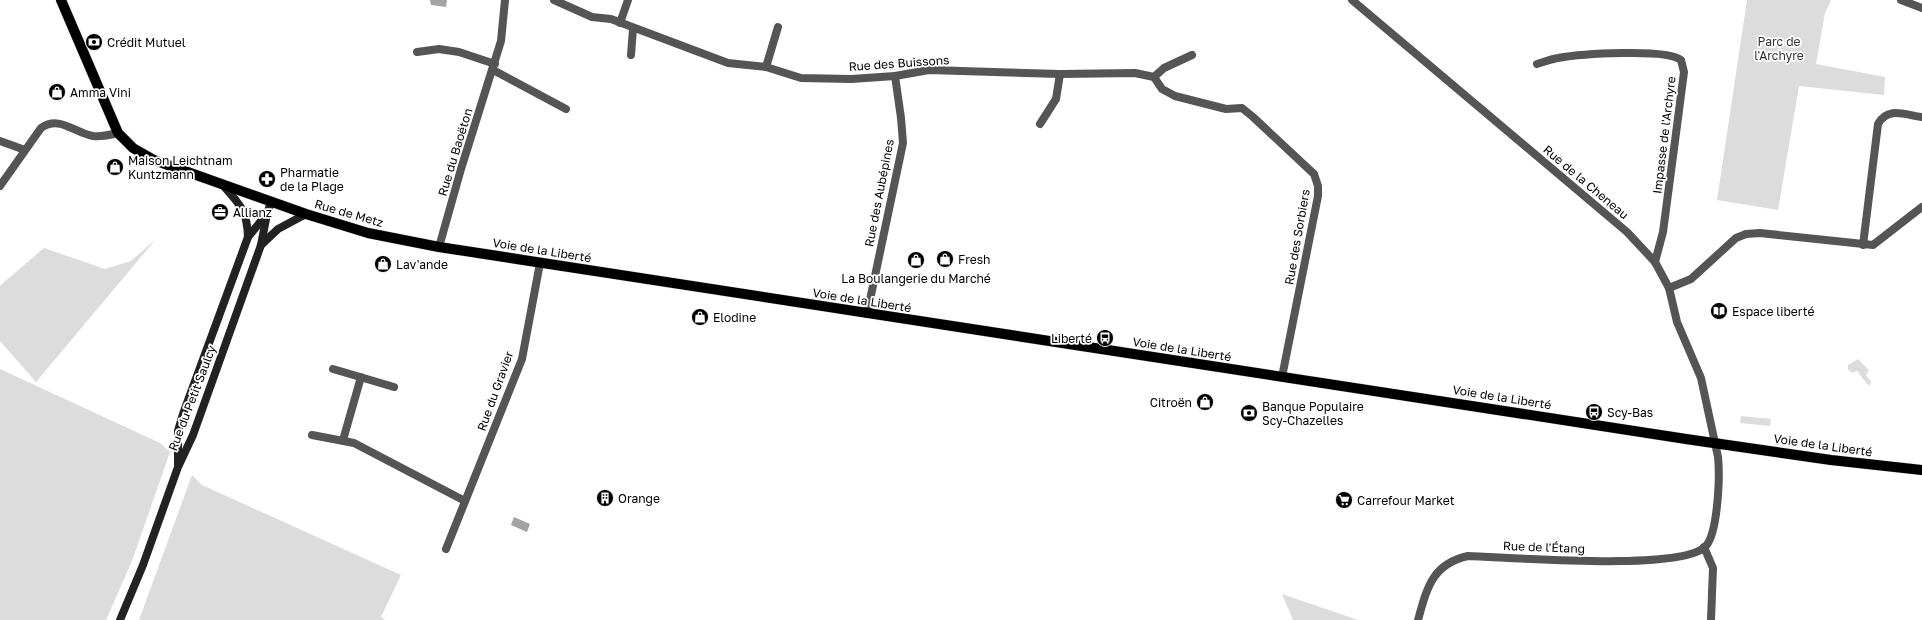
<svg xmlns="http://www.w3.org/2000/svg" width="1922" height="620" viewBox="0 0 1922 620" font-family="'Golos Text',sans-serif">
  <style>
    .green { fill: #dcdcdc }
    .water { fill: #a3a3a3 }
    .lines { fill: none; stroke-linecap: round; stroke-linejoin: round }
    .primary-casing { stroke: #dbdbdb; stroke-width: 11 }
    .minor { stroke: #555; stroke-width: 8 }
    .secondary { stroke: #222; stroke-width: 8 }
    .primary { stroke: #000; stroke-width: 10 }
    .labels { text-anchor: middle; dominant-baseline: central; stroke-width: 3.5; stroke-linejoin: round; paint-order: stroke }
    .park-label { font-size: 12px; fill: #333; stroke: #fff }
    .poi-label { font-size: 12px; fill: #000; stroke: #fff; text-anchor: start }
    .street-label { font-size: 12px; fill: #000; stroke: #fff }
  </style>
  <rect width="100%" height="100%" fill="#fff"/>
  <g class="green">
    <path d="M 1747,0 L 1831,0 L 1825,13 L 1816,64 L 1885,77 L 1884,95 L 1799,86 L 1778,210 L 1717,200 Z"/>
    <path d="M 156,239 L 36,382 L 0,341 L 0,286 L 2,284 L 44,248 L 105,269 L 131,261 Z"/>
    <path d="M 1858,359 L 1869,370 L 1866,375 L 1871,382 L 1870,385 L 1867,384 L 1857,371 L 1852,373 L 1848,369 L 1848,365 Z"/>
    <path d="M 0,369 L 160,443 L 170,452 L 132,561 L 106,620 L 0,620 Z"/>
    <path d="M 1741,416 L 1771,419 L 1770,426 L 1740,423 Z"/>
    <path d="M 192,475 L 202,485 L 401,575 L 381,617 L 385,620 L 139,620 Z"/>
    <path d="M 1282,594 L 1358,620 L 1293,620 Z"/>
  </g>
  <g class="water">
    <path d="M 430,0 L 447,0 L 446,7 L 431,5 Z"/>
    <path d="M 514,517 L 530,524 L 527,532 L 511,525 Z"/>
  </g>
  <g class="lines">
    <g class="primary-casing">
      <path id="primary" d="M 61,0 L 118,133 L 133,148 L 154,160 L 306,214 L 368,233 L 439,247 L 1686,439 L 1831,460 L 1922,470"/>
    </g>
    <g class="minor">
      <path d="M 554,0 L 592,17 L 611,19 L 728,63 L 766,67 L 801,78 L 851,79 L 895,76 L 929,70 L 1060,74 L 1135,73 L 1154,77 L 1164,68 L 1192,55"/>
      <path d="M 1352,0 L 1627,232 L 1655,262 L 1669,288 L 1677,322 L 1701,378 L 1718,457 C 1720,476 1718,532 1706,546 C 1682,572 1509,557 1468,556 C 1432,564 1427,588 1418,620"/>
      <path d="M 1901,0 L 1922,8"/>
      <path d="M 620,23 L 628,0"/>
      <path d="M 417,52 L 439,49 L 459,52 L 495,64"/>
      <path d="M 631,55 L 633,29"/>
      <path d="M 1537,64 C 1544,62 1551,59 1558,58 C 1579,54 1667,48 1681,60 L 1684,72 L 1675,141 L 1663,232 L 1655,262"/>
      <path d="M 766,67 L 778,27"/>
      <path d="M 493,70 L 566,109"/>
      <path d="M 1154,77 L 1162,89 L 1175,96 L 1226,109 L 1242,108 L 1253,117 L 1314,174 L 1318,186 L 1318,196 L 1282,377"/>
      <path d="M 1040,124 L 1056,99 L 1060,74"/>
      <path d="M 0,141 L 25,150"/>
      <path d="M 0,186 L 41,128 C 60,115 74,133 93,136 C 102,137 110,135 118,133"/>
      <path d="M 1863,245 L 1878,124 C 1888,106 1905,115 1922,117"/>
      <path d="M 439,247 L 461,169 L 501,41 L 505,0"/>
      <path d="M 1669,288 L 1691,279 L 1736,238 L 1746,234 L 1760,233 L 1873,245 L 1922,207"/>
      <path d="M 867,314 L 903,143 L 901,118 L 895,76"/>
      <path d="M 333,369 L 394,387"/>
      <path d="M 312,435 L 354,443 L 465,501"/>
      <path d="M 343,440 L 361,377"/>
      <path d="M 1704,547 L 1713,568 L 1711,620"/>
      <path d="M 446,549 L 522,359 L 540,263"/>
    </g>
    <g class="secondary">
      <path d="M 222,184 C 239,205 247,208 248,237"/>
      <path d="M 261,245 L 278,229 L 306,214"/>
      <path d="M 178,464 L 178,431 L 183,414 L 248,237 L 266,215"/>
      <path d="M 120,620 L 143,565 L 178,467 L 193,435 L 261,245 L 267,214 L 271,202"/>
    </g>
    <use href="#primary" class="primary"/>
  </g>
  <defs>
    <g id="bank-disc" transform="scale(0.9)"><circle r="9.5" fill="#000" stroke="#fff"/><path d="M-6-4H6V4H-6ZM0-2.3a2.3 2.3 0 1 0 0 4.6a2.3 2.3 0 1 0 0-4.6Z" fill="#fff"/></g>
    <g id="shop-disc" transform="scale(0.9)"><circle r="9.5" fill="#000" stroke="#fff"/><path d="M-5-2.5h2.3a2.7 3.5 0 0 1 5.4 0H5L5.5 6h-11ZM-1.5-2.5h3a1.5 2.3 0 0 0-3 0Z" fill="#fff"/></g>
    <g id="pharmacy-disc" transform="scale(0.9)"><circle r="9.5" fill="#000" stroke="#fff"/><path d="M-2-6h4v4h4v4h-4v4h-4v-4h-4v-4h4Z" fill="#fff"/></g>
    <g id="office-disc" transform="scale(0.9)"><circle r="9.5" fill="#000" stroke="#fff"/><path d="M-6-3h4V-5.5h4V-3h4V5H-6ZM-1-4.5V-3h2v-1.5ZM-6 0V1H6V0Z" fill="#fff"/></g>
    <g id="library-disc" transform="scale(0.9)"><circle r="9.5" fill="#000" stroke="#fff"/><path d="M-6-4Q-3-5.5-.7-3.5V5Q-3 3-6 4ZM6-4Q3-5.5 .7-3.5V5Q3 3 6 4Z" fill="#fff"/></g>
    <g id="bus-disc" transform="scale(0.9)"><circle r="9.5" fill="#000" stroke="#fff"/><path d="M-5-6H5V4H4V6H2V4H-2V6H-4V4H-5ZM-3.5-4V0h7V-4ZM-3.5 1.2v1.5H-2V1.2ZM2 1.2v1.5H3.5V1.2Z" fill="#fff"/></g>
    <g id="building-disc" transform="scale(0.9)"><circle r="9.5" fill="#000" stroke="#fff"/><path d="M-4-6H4V6H1V3H-1V6H-4ZM-2.5-4.3h1.7v1.8h-1.7ZM.8-4.3h1.7v1.8H.8ZM-2.5-1h1.7V.8h-1.7ZM.8-1h1.7V.8H.8Z" fill="#fff"/></g>
    <g id="supermarket-disc" transform="scale(0.9)"><circle r="9.5" fill="#000" stroke="#fff"/><path d="M-6-5.5h2.5l.6 2H6L4.5 2H-2.5L-4.4-4H-6ZM-1.5 3.2a1.3 1.3 0 1 0 .1 0ZM3 3.2a1.3 1.3 0 1 0 .1 0Z" fill="#fff"/></g>
  </defs>
  <g fill-rule="evenodd">
    <use href="#bank-disc" x="94" y="42"/>
    <use href="#shop-disc" x="57" y="92"/>
    <use href="#shop-disc" x="115" y="167"/>
    <use href="#pharmacy-disc" x="267" y="179"/>
    <use href="#office-disc" x="220" y="212"/>
    <use href="#shop-disc" x="945" y="259"/>
    <use href="#shop-disc" x="916" y="260"/>
    <use href="#shop-disc" x="383" y="264"/>
    <use href="#library-disc" x="1719" y="311"/>
    <use href="#shop-disc" x="700" y="317"/>
    <use href="#bus-disc" x="1105" y="338"/>
    <use href="#shop-disc" x="1205" y="402"/>
    <use href="#bus-disc" x="1594" y="412"/>
    <use href="#bank-disc" x="1249" y="413"/>
    <use href="#building-disc" x="605" y="498"/>
    <use href="#supermarket-disc" x="1344" y="500"/>
  </g>
  <g class="labels">
    <g class="park-label">
      <text x="1779" y="41">Parc de<tspan x="1779" dy="14">l'Archyre</tspan></text>
    </g>
    <g class="poi-label">
      <text x="107" y="42">Crédit Mutuel</text>
      <text x="70" y="92">Amma Vini</text>
      <text x="128" y="160">Maison Leichtnam<tspan x="128" dy="14">Kuntzmann</tspan></text>
      <text x="280" y="172">Pharmatie<tspan x="280" dy="14">de la Plage</tspan></text>
      <text x="233" y="212">Allianz</text>
      <text x="958" y="259">Fresh</text>
      <text x="396" y="264">Lav'ande</text>
      <text x="916" y="278" text-anchor="middle">La Boulangerie du Marché</text>
      <text x="1732" y="311">Espace liberté</text>
      <text x="713" y="317">Elodine</text>
      <text x="1092" y="338" text-anchor="end">Liberté</text>
      <text x="1192" y="402" text-anchor="end">Citroën</text>
      <text x="1262" y="406">Banque Populaire<tspan x="1262" dy="14">Scy-Chazelles</tspan></text>
      <text x="1607" y="412">Scy-Bas</text>
      <text x="618" y="498">Orange</text>
      <text x="1357" y="500">Carrefour Market</text>
    </g>
    <g class="street-label">
      <text transform="translate(899 63) rotate(-4)">Rue des Buissons</text>
      <text transform="translate(1664 135) rotate(-83)">Impasse de l'Archyre</text>
      <text transform="translate(455 152) rotate(-73)">Rue du Baoëton</text>
      <text transform="translate(1586 182) rotate(40)">Rue de la Cheneau</text>
      <text transform="translate(879 193) rotate(-79)">Rue des Aubépines</text>
      <text transform="translate(349 213) rotate(16)">Rue de Metz</text>
      <text transform="translate(1297 237) rotate(-80)">Rue des Sorbiers</text>
      <text transform="translate(542 250) rotate(9)">Voie de la Liberté</text>
      <text transform="translate(862 300) rotate(9)">Voie de la Liberté</text>
      <text transform="translate(1182 349) rotate(9)">Voie de la Liberté</text>
      <text transform="translate(495 391) rotate(-70)">Rue du Gravier</text>
      <text transform="translate(1502 397) rotate(9)">Voie de la Liberté</text>
      <text transform="translate(192 398) rotate(-69)">Rue du Petit Saulcy</text>
      <text transform="translate(1823 445) rotate(8)">Voie de la Liberté</text>
      <text transform="translate(1544 547) rotate(2)">Rue de l'Étang</text>
    </g>
  </g>
</svg>
